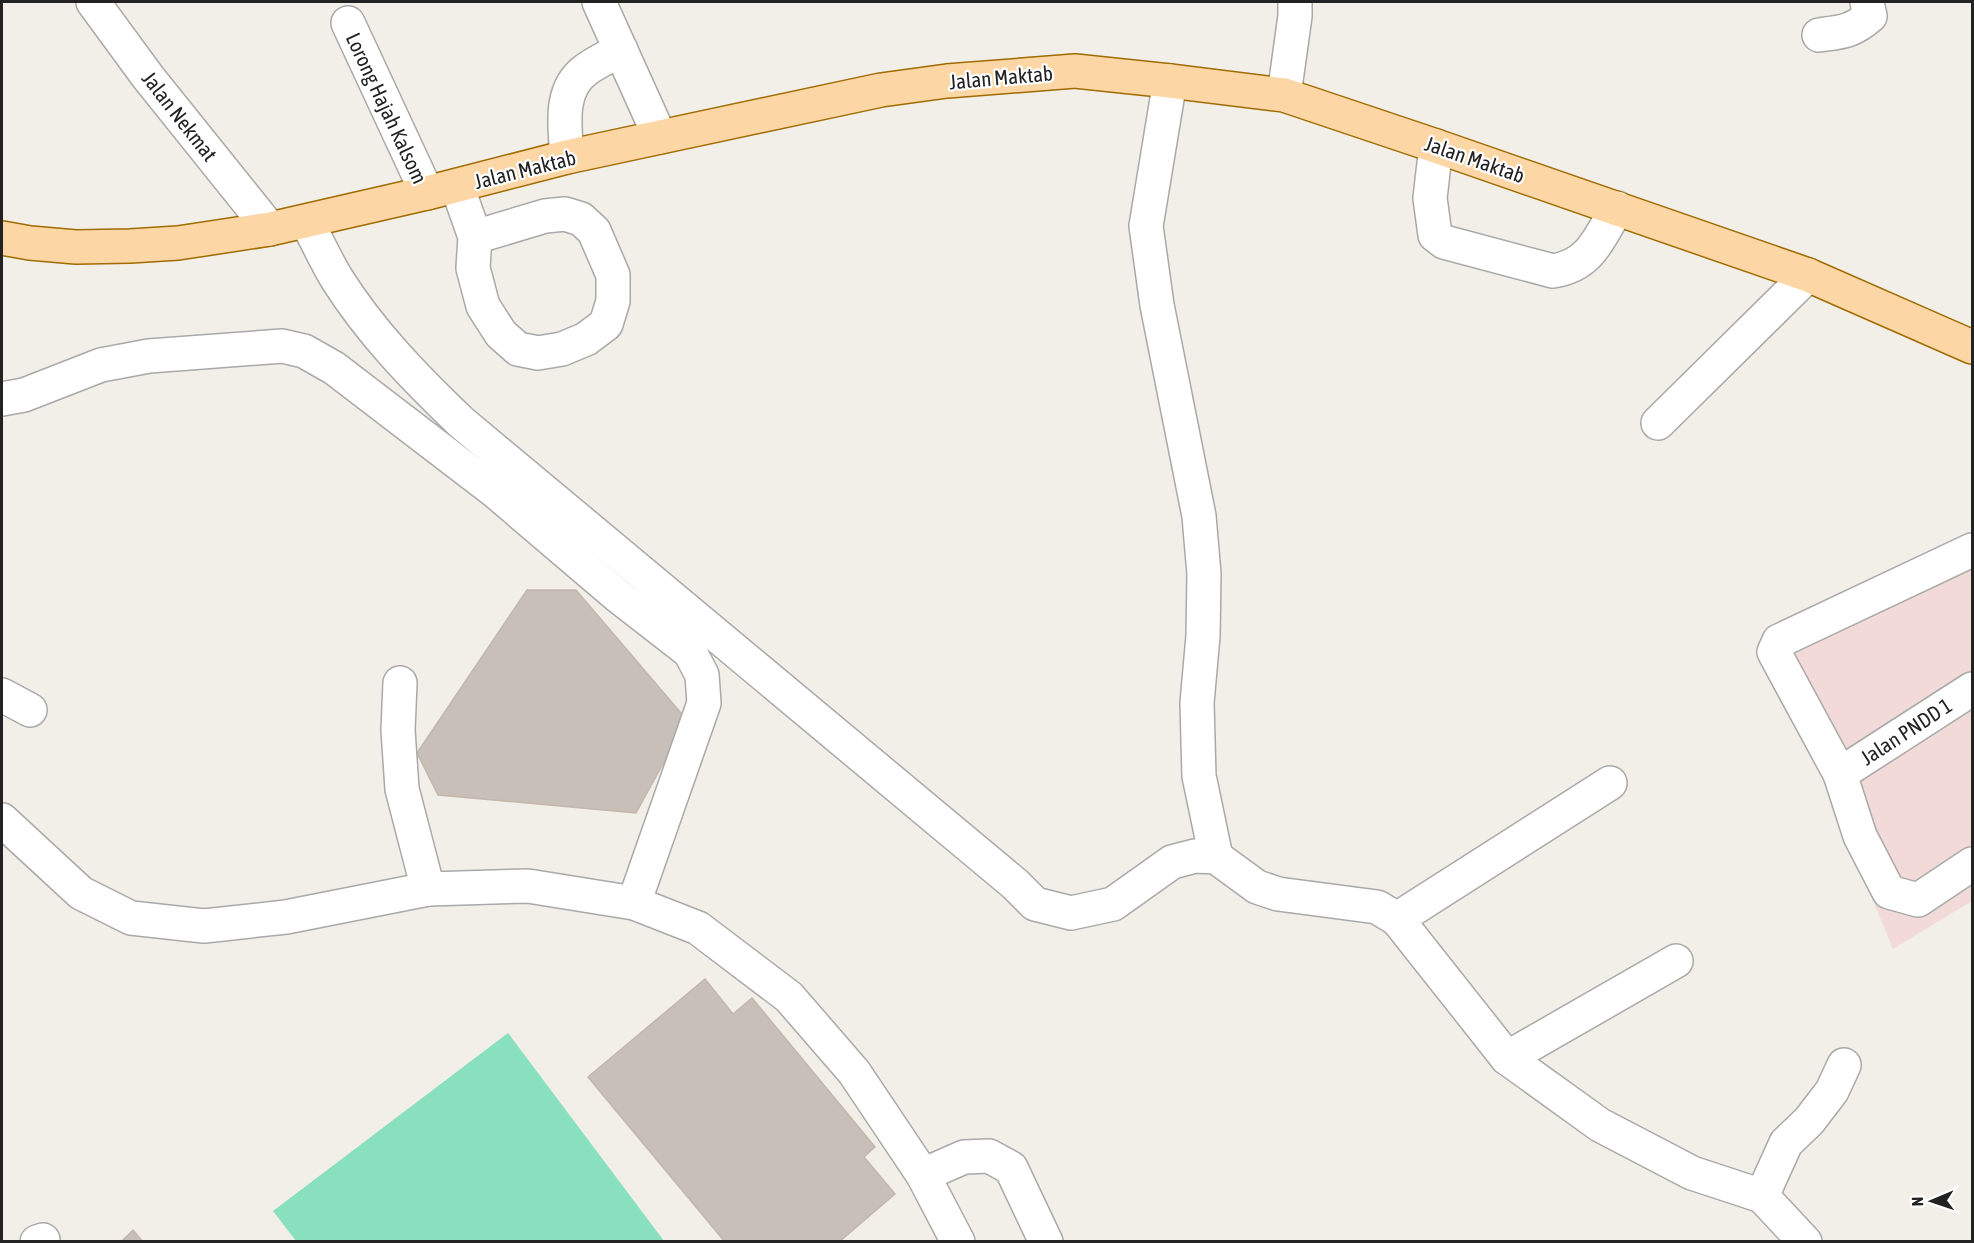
<svg xmlns="http://www.w3.org/2000/svg" width="1974" height="1243" viewBox="0 0 1974 1243" font-family="'Asap Condensed',sans-serif">
  <style>
    .commercial { fill: #f2dad9 }
    .pitch { fill: #88e0be }
    .building { fill: #c7bfb8; stroke: #c4b6ab; stroke-width: 1.5 }
    .lines { fill: none; stroke-linecap: round; stroke-linejoin: round }
    .minor-casing { stroke: #a9a9a9; stroke-width: 36 }
    .major-casing { stroke: #a06b00; stroke-width: 36 }
    .minor { stroke: #fff; stroke-width: 33 }
    .major { stroke: #fcd6a4; stroke-width: 33 }
    .labels { text-anchor: middle; dominant-baseline: central; stroke-width: 4.5; stroke-linejoin: round; paint-order: stroke }
    .street-label { font-size: 21px; fill: #222; stroke: #fff }
  </style>
  <rect width="100%" height="100%" fill="#f2efe9"/>
  <path class="commercial" d="M 1972,534 L 1972,901 L 1893,949 L 1764,638 Z"/>
  <path class="pitch" d="M 508,1033 L 664,1241 L 296,1241 L 273,1211 Z"/>
  <g class="building">
    <path d="M 527,590 L 576,590 L 687,720 L 636,813 L 438,795 L 417,753 Z"/>
    <path d="M 705,979 L 733,1014 L 752,998 L 875,1147 L 864,1157 L 895,1194 L 839,1242 L 725,1242 L 588,1077 Z"/>
    <path d="M 133,1230 L 143,1242 L 121,1242 Z"/>
  </g>
  <g class="lines">
    <g class="minor-casing">
      <g id="minor">
        <path d="M 93,2 L 148,77 L 270,229"/>
        <path d="M 599,2 L 660,137"/>
        <path d="M 348,23 L 427,193"/>
        <path d="M 1819,35 C 1841,32 1852,32 1870,16 L 1867,2"/>
        <path d="M 1170,81 L 1146,226 L 1157,305 L 1199,516 L 1204,574 L 1203,636 L 1197,703 L 1199,776 L 1216,857"/>
        <path d="M 1284,95 L 1295,16 L 1295,2"/>
        <path d="M 1436,146 L 1430,198 L 1435,235 L 1444,242 L 1553,271 C 1591,265 1599,238 1617,208"/>
        <path d="M 567,157 C 565,127 558,89 587,69 C 598,61 610,56 621,50"/>
        <path d="M 457,186 L 475,237 L 473,268 L 483,306 L 501,334 L 518,349 L 538,353 L 562,349 L 586,339 L 606,324 L 613,301 L 613,275 L 594,231 L 581,219 L 565,214 L 545,216 L 475,237"/>
        <path d="M 307,222 C 317,241 326,261 337,279 C 371,333 415,378 461,422 L 1015,884 L 1035,904 L 1071,913 L 1113,904 L 1172,862 L 1195,856 L 1216,857 L 1257,887 L 1278,894 L 1377,907 L 1397,919 L 1507,1058 L 1600,1125 L 1692,1173 L 1762,1196 L 1805,1242"/>
        <path d="M 2,399 L 24,395 L 101,365 L 149,356 L 282,346 L 304,351 L 334,368 L 496,492 L 618,596 L 690,652 L 702,675 L 704,703 L 634,903"/>
        <path d="M 1658,423 L 1808,275"/>
        <path d="M 1972,550 L 1779,641 L 1774,652 L 1840,774 L 1860,836 L 1889,892 L 1918,900 L 1972,864"/>
        <path d="M 400,683 L 398,730 L 402,789 L 428,889"/>
        <path d="M 2,695 L 30,710"/>
        <path d="M 1840,774 L 1972,689"/>
        <path d="M 2,820 L 81,893 L 131,918 L 204,926 L 286,917 L 428,889 L 528,886 L 634,903 L 698,928 L 789,997 L 854,1072 L 923,1175 L 958,1242"/>
        <path d="M 1397,919 L 1610,783"/>
        <path d="M 1507,1058 L 1676,961"/>
        <path d="M 923,1175 L 964,1157 L 989,1156 L 1011,1168 L 1046,1242"/>
        <path d="M 1762,1196 L 1786,1143 L 1809,1121 L 1832,1091 L 1844,1065"/>
        <path d="M 37,1242 L 43,1240"/>
      </g>
    </g>
    <g class="major-casing">
      <path id="major" d="M 2,238 L 30,243 L 76,247 L 130,246 L 178,243 L 270,229 L 427,193 L 567,157 L 881,90 L 947,81 L 1075,71 L 1170,81 L 1284,95 L 1436,146 L 1808,275 L 1972,347"/>
    </g>
    <use href="#minor" class="minor"/>
    <use href="#major" class="major"/>
  </g>
  <g class="labels">
    <g class="street-label">
      <text transform="translate(1001 77) rotate(-5)">Jalan Maktab</text>
      <text transform="translate(387 108) rotate(65)">Lorong Hajah Kalsom</text>
      <text transform="translate(180 116) rotate(52)">Jalan Nekmat</text>
      <text transform="translate(1475 159) rotate(19)">Jalan Maktab</text>
      <text transform="translate(525 169) rotate(-14)">Jalan Maktab</text>
      <text transform="translate(1906 731) rotate(-33)">Jalan PNDD 1</text>
    </g>
  </g>
  <rect width="1974" height="1243" fill="none" stroke="#222222" stroke-width="6"/>
  <g transform="translate(1932 1201) rotate(268)" stroke="#ffffff" stroke-width="4.5" paint-order="stroke">
  <path d="M0-4.5L10 22L0 15L-10 22Z" fill="#222222"/>
  <text y="-9" font-size="16" font-weight="bold" text-anchor="middle" fill="#222222">N</text>
  </g>
</svg>
